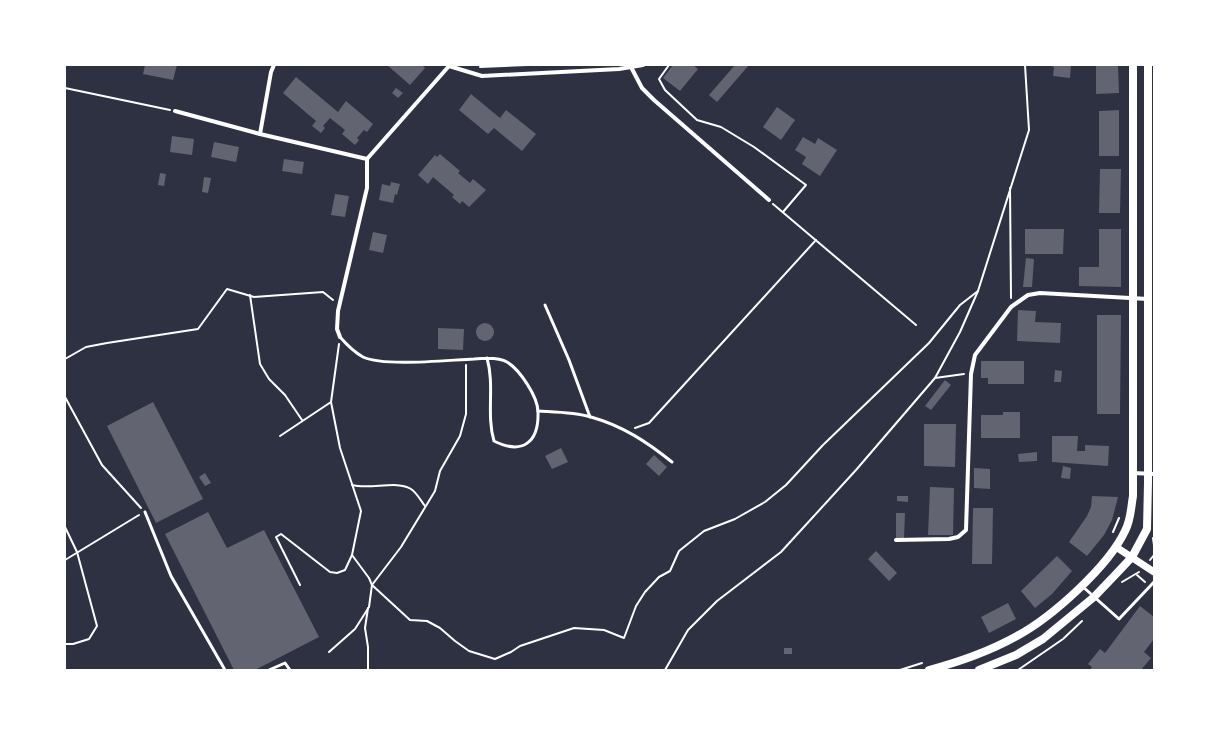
<svg xmlns="http://www.w3.org/2000/svg" width="1219" height="735" viewBox="0 0 1219 735" font-family="'Titillium Web',sans-serif">
  <style>
    .building { fill: #626471 }
    .lines { fill: none; stroke-linecap: round; stroke-linejoin: round }
    .path { stroke: #fff; stroke-width: 2 }
    .service { stroke: #fff; stroke-width: 3 }
    .minor { stroke: #fff; stroke-width: 4 }
    .tertiary { stroke: #fff; stroke-width: 7 }
    .secondary { stroke: #fff; stroke-width: 8 }
  </style>
  <rect width="100%" height="100%" fill="#2d3142"/>
  <g class="building">
    <path d="M 145,65 L 177,65 L 173,80 L 143,74 Z"/>
    <path d="M 387,65 L 422,65 L 425,68 L 410,85 Z"/>
    <path d="M 673,65 L 693,65 L 698,69 L 680,91 L 663,78 Z"/>
    <path d="M 735,65 L 749,65 L 717,102 L 709,95 Z"/>
    <path d="M 1048,65 L 1071,65 L 1070,78 L 1053,76 L 1054,67 Z"/>
    <path d="M 1096,65 L 1118,65 L 1119,93 L 1096,94 Z"/>
    <path d="M 296,77 L 338,112 L 346,101 L 373,124 L 367,132 L 364,130 L 357,138 L 359,140 L 355,145 L 342,134 L 345,130 L 330,118 L 323,126 L 325,128 L 321,133 L 312,126 L 316,121 L 283,93 Z"/>
    <path d="M 396,88 L 403,93 L 398,98 L 392,93 Z"/>
    <path d="M 471,94 L 500,118 L 506,110 L 536,134 L 522,151 L 494,128 L 488,134 L 459,110 Z"/>
    <path d="M 777,107 L 795,120 L 781,140 L 763,127 Z"/>
    <path d="M 1119,110 L 1119,156 L 1099,156 L 1099,111 Z"/>
    <path d="M 172,136 L 194,139 L 192,155 L 170,152 Z"/>
    <path d="M 803,137 L 815,144 L 818,138 L 837,150 L 820,176 L 802,164 L 806,157 L 795,150 Z"/>
    <path d="M 214,142 L 239,147 L 236,162 L 211,157 Z"/>
    <path d="M 440,154 L 460,171 L 458,173 L 470,183 L 473,179 L 486,190 L 469,207 L 462,201 L 460,204 L 452,197 L 454,195 L 433,177 L 428,184 L 418,175 L 435,155 L 437,157 Z"/>
    <path d="M 284,159 L 304,162 L 302,174 L 282,171 Z"/>
    <path d="M 1100,169 L 1121,169 L 1120,213 L 1099,213 Z"/>
    <path d="M 160,173 L 166,174 L 164,186 L 158,185 Z"/>
    <path d="M 204,177 L 211,178 L 208,193 L 202,192 Z"/>
    <path d="M 391,182 L 400,184 L 397,195 L 395,194 L 393,203 L 379,200 L 382,184 L 390,186 Z"/>
    <path d="M 335,194 L 349,196 L 345,217 L 331,215 Z"/>
    <path d="M 1025,229 L 1064,229 L 1063,254 L 1025,254 Z"/>
    <path d="M 1099,229 L 1121,229 L 1121,287 L 1079,286 L 1079,267 L 1099,267 Z"/>
    <path d="M 373,232 L 387,235 L 383,253 L 369,250 Z"/>
    <path d="M 1026,258 L 1034,259 L 1032,287 L 1023,287 Z"/>
    <path d="M 1018,310 L 1036,311 L 1035,322 L 1061,323 L 1060,343 L 1017,341 Z"/>
    <path d="M 1097,315 L 1121,315 L 1120,414 L 1097,414 Z"/>
    <circle cx="485" cy="332" r="9"/>
    <path d="M 438,328 L 464,329 L 463,350 L 438,349 Z"/>
    <path d="M 981,361 L 1024,361 L 1024,384 L 988,384 L 988,378 L 981,378 Z"/>
    <path d="M 1055,370 L 1062,371 L 1061,382 L 1054,382 Z"/>
    <path d="M 945,380 L 951,385 L 931,410 L 925,406 Z"/>
    <path d="M 153,402 L 203,499 L 156,523 L 107,426 Z"/>
    <path d="M 1003,412 L 1020,412 L 1020,438 L 981,438 L 981,415 L 1003,415 Z"/>
    <path d="M 924,424 L 956,424 L 955,467 L 924,466 Z"/>
    <path d="M 1052,436 L 1078,436 L 1077,451 L 1085,451 L 1085,445 L 1109,446 L 1108,466 L 1052,462 Z"/>
    <path d="M 561,448 L 568,462 L 552,469 L 545,456 Z"/>
    <path d="M 1037,452 L 1037,461 L 1019,462 L 1018,454 Z"/>
    <path d="M 654,455 L 667,467 L 659,476 L 646,464 Z"/>
    <path d="M 1063,466 L 1071,468 L 1070,479 L 1061,478 Z"/>
    <path d="M 974,468 L 990,469 L 990,489 L 974,488 Z"/>
    <path d="M 205,473 L 211,483 L 205,486 L 199,477 Z"/>
    <path d="M 930,487 L 954,488 L 953,535 L 928,535 Z"/>
    <path d="M 897,496 L 908,496 L 908,502 L 897,501 Z"/>
    <path d="M 1092,496 L 1118,497 L 1112,520 L 1104,535 L 1087,556 L 1069,542 L 1087,516 L 1091,507 Z"/>
    <path d="M 973,508 L 993,508 L 992,564 L 972,564 Z"/>
    <path d="M 208,512 L 227,548 L 264,530 L 319,637 L 255,670 L 234,670 L 165,534 Z"/>
    <path d="M 896,513 L 905,513 L 904,538 L 896,538 Z"/>
    <path d="M 876,551 L 897,573 L 889,581 L 868,559 Z"/>
    <path d="M 1057,556 L 1072,571 L 1052,594 L 1035,608 L 1021,591 Z"/>
    <path d="M 1008,603 L 1016,619 L 989,633 L 981,617 Z"/>
    <path d="M 1140,606 L 1154,617 L 1154,639 L 1144,652 L 1151,658 L 1141,670 L 1090,670 L 1092,667 L 1088,664 L 1100,649 L 1105,653 Z"/>
    <rect x="784" y="648" width="8" height="6"/>
  </g>
  <g class="lines">
    <g class="path">
      <path d="M 669,65 L 659,79 L 665,90 L 697,120 L 721,127 L 754,147 L 806,185 L 783,212"/>
      <path d="M 480,67 L 527,65"/>
      <path d="M 65,88 L 170,110"/>
      <path d="M 1010,188 L 1011,298"/>
      <path d="M 773,204 L 916,325"/>
      <path d="M 250,295 L 260,364 L 269,379 L 285,395 L 302,420"/>
      <path d="M 65,359 L 86,347 L 107,343 L 198,329 L 227,289 L 254,297 L 323,292 L 333,300"/>
      <path d="M 466,365 L 466,414 L 460,436 L 440,471 L 435,491 L 401,547 L 372,585 L 410,620 L 427,621 L 440,628 L 455,641 L 469,651 L 495,659 L 511,652 L 520,646 L 574,628 L 604,630 L 624,638 L 636,606 L 645,592 L 659,577 L 670,571 L 679,551 L 704,531 L 735,519 L 765,502 L 786,485 L 823,445 L 929,343 L 960,305 L 978,291"/>
      <path d="M 935,378 L 964,374"/>
      <path d="M 65,397 L 102,465 L 141,508"/>
      <path d="M 635,428 L 649,423 L 816,240"/>
      <path d="M 280,436 L 331,402 L 339,344"/>
      <path d="M 352,485 C 369,490 398,480 411,489 C 417,493 421,501 425,506"/>
      <path d="M 65,527 L 77,552 L 97,626 L 89,639 L 73,644 L 65,644"/>
      <path d="M 1113,532 L 1119,518"/>
      <path d="M 1153,538 L 1154,545"/>
      <path d="M 65,560 L 139,515"/>
      <path d="M 1150,560 L 1154,555"/>
      <path d="M 1137,575 L 1145,582"/>
      <path d="M 1122,582 L 1139,572"/>
      <path d="M 300,585 L 276,537 L 281,534 L 330,572 L 337,573 L 345,570 L 352,555 L 361,511 L 340,448 L 331,402"/>
      <path d="M 329,652 L 355,629 L 369,607 L 372,585 L 369,578 L 352,555"/>
      <path d="M 368,670 L 368,647 L 365,628 L 368,608"/>
      <path d="M 665,670 L 688,630 L 717,601 L 781,552 L 856,470 L 935,378 L 960,332 L 978,291 L 1029,130 L 1025,65"/>
      <path d="M 900,670 L 922,663"/>
      <path d="M 1018,670 L 1063,639 L 1082,621"/>
    </g>
    <g class="service">
      <path d="M 545,305 L 569,360 L 590,417"/>
      <path d="M 340,337 C 347,345 354,352 363,357 C 384,367 448,360 474,359 C 484,358 499,357 507,362 C 520,370 538,397 538,412 C 539,443 522,455 494,441 C 486,414 495,386 487,358"/>
      <path d="M 538,411 C 555,412 574,412 591,417 C 623,426 647,442 672,462"/>
      <path d="M 145,512 L 171,576 L 225,670"/>
      <path d="M 1082,586 L 1119,619 L 1154,582"/>
      <path d="M 269,670 L 285,663 L 290,670"/>
    </g>
    <g class="minor">
      <path d="M 631,67 L 642,88 L 654,100 L 769,200"/>
      <path d="M 175,111 L 260,134 L 367,159"/>
      <path d="M 260,134 L 271,72 L 274,65"/>
      <path d="M 340,337 L 337,329 L 338,311 L 367,188 L 367,159 L 449,66 L 482,76 L 619,69 L 643,65"/>
      <path d="M 1133,473 L 1154,474"/>
      <path d="M 896,540 L 949,539 L 958,537 L 966,530 L 971,374 L 975,355 L 1011,307 L 1028,295 L 1040,293 L 1148,299"/>
    </g>
    <path class="tertiary" d="M 1116,547 L 1154,572"/>
    <g class="secondary">
      <path d="M 929,670 C 959,662 990,651 1017,636 C 1052,617 1108,567 1125,531 C 1131,520 1131,507 1133,496 L 1133,65"/>
      <path d="M 979,670 L 1016,655 L 1043,639 L 1094,597 L 1117,573 L 1132,557 L 1147,529 L 1148,483 L 1148,65"/>
    </g>
  </g>
  <rect width="1219" height="735" fill="none" stroke="#ffffff" stroke-width="132"/>
</svg>
